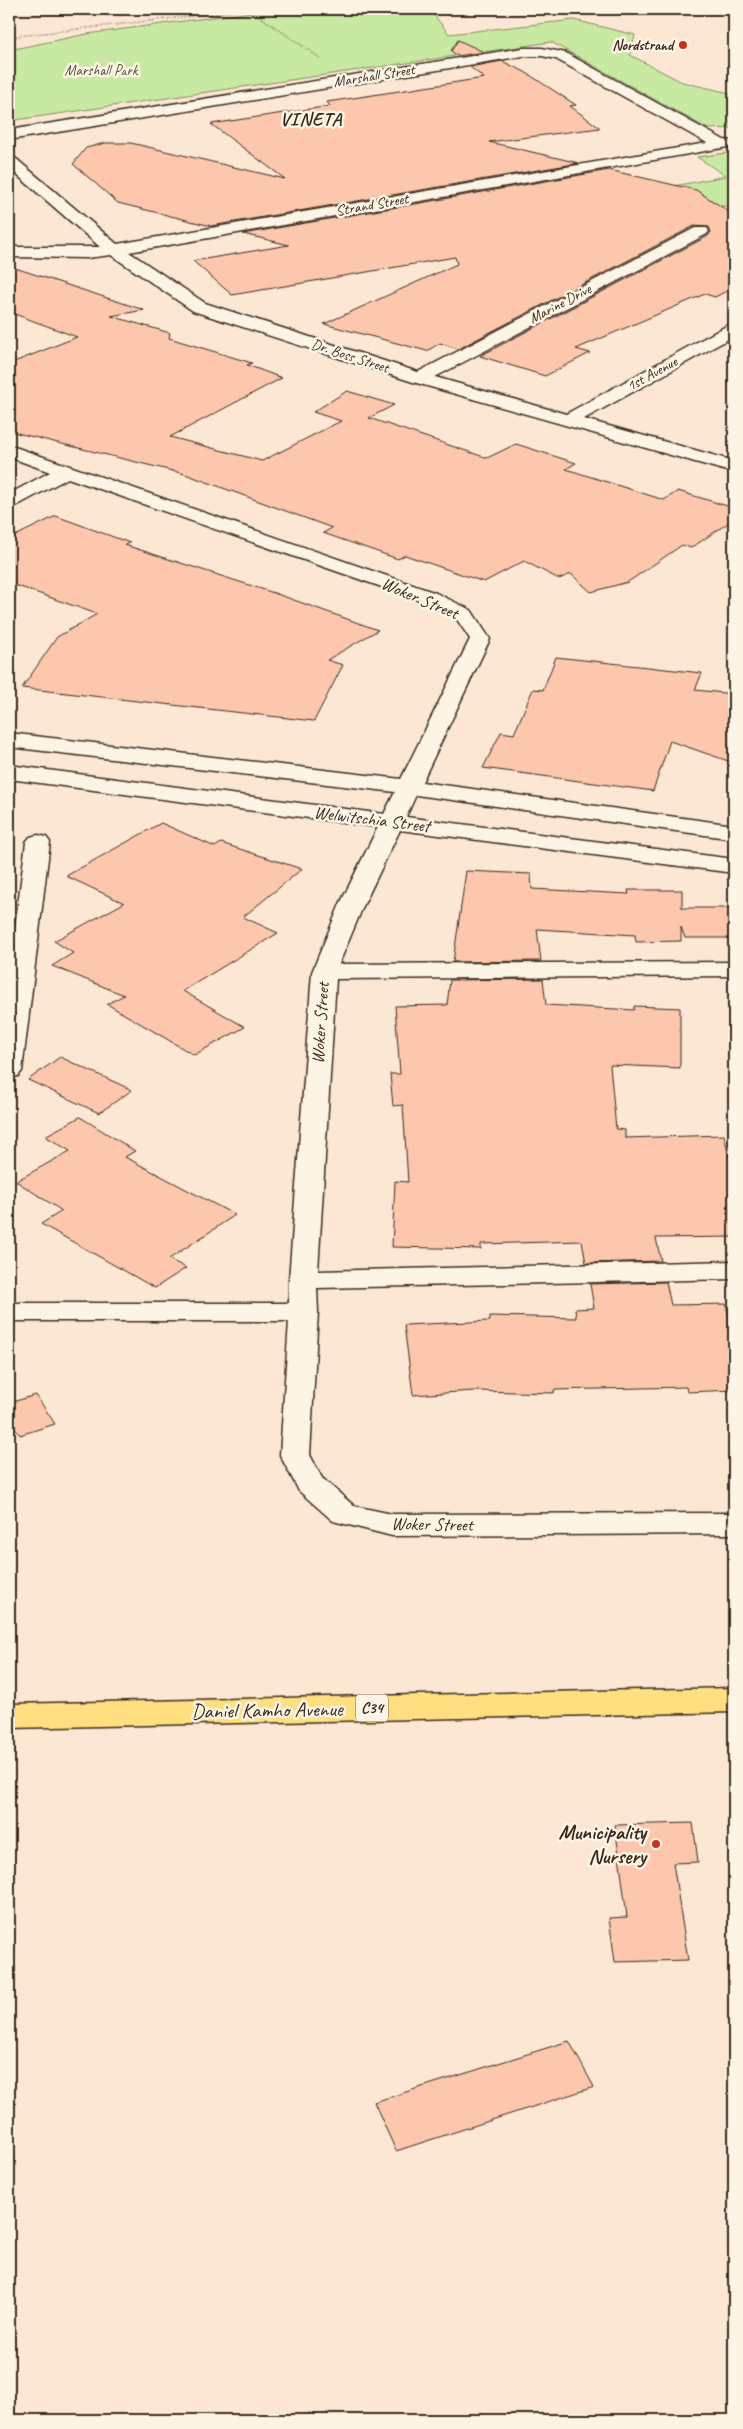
<svg xmlns="http://www.w3.org/2000/svg" width="743" height="2429" viewBox="0 0 743 2429" font-family="Caveat,sans-serif">
  <style>
    .green { fill: #c8e9a1; stroke: #828a60 }
    .building { fill: #fcc7ad; stroke: #3b2a1e }
    .lines { fill: none; stroke-linecap: round; stroke-linejoin: round }
    .minor-casing { stroke: #3b2a1e; stroke-width: 3 }
    .major-casing { stroke: #3b2a1e; stroke-width: 3 }
    .path { stroke: #3b2a1e; stroke-width: 2; stroke-dasharray: 0.5 2; stroke-linecap: butt }
    .minor { fill: #fcf5e5; fill-rule: evenodd }
    .major { fill: #ffdf80; fill-rule: evenodd }
    .poi-dot { fill: #c8321e; stroke: #fcf5e5; stroke-width: 2 }
    .labels { text-anchor: middle; dominant-baseline: central; stroke-width: 5; stroke-linejoin: round; paint-order: stroke }
    .far-poi-label { font-size: 15px; font-weight: bold; fill: #3b2a1e; stroke: #fcf5e5; text-anchor: end }
    .far-park-label { font-size: 15px; fill: #575038; stroke: #fcf5e5 }
    .far-street-label { font-size: 15px; fill: #3b2a1e; stroke: #fcf5e5 }
    .shield { fill: #fcf5e5; stroke: #75675a; stroke-width: 1 }
    .shield-label { font-size: 16px; font-weight: bold; fill: #3b2a1e }
    .street-label { font-size: 18px; fill: #3b2a1e; stroke: #fcf5e5 }
    .far-district-label { font-size: 19px; font-weight: bold; letter-spacing: 1px; fill: #3b2a1e; stroke: #fcf5e5 }
    .near-street-label { font-size: 21px; fill: #3b2a1e; stroke: #fcf5e5 }
    .near-poi-label { font-size: 21px; font-weight: bold; fill: #3b2a1e; stroke: #fcf5e5; text-anchor: end }
  </style>
  <rect width="100%" height="100%" fill="#fce7d4"/>
  <filter id="ink" filterUnits="userSpaceOnUse"><feTurbulence type="fractalNoise" baseFrequency=".02" numOctaves="2"/><feDisplacementMap in="SourceGraphic" scale="10" xChannelSelector="R" yChannelSelector="G"/><feConvolveMatrix kernelMatrix="1 2 1 2 8 2 1 2 1" color-interpolation-filters="sRGB"/></filter>
  <g filter="url(#ink)">
    <g class="green">
      <path d="M 274,9 L 429,9 L 449,34 L 574,20 L 635,35 L 630,55 L 682,82 L 725,92 L 734,97 L 734,128 L 708,129 L 551,42 L 9,121 L 9,50 L 87,34 Z"/>
      <path d="M 734,152 L 734,206 L 719,206 L 674,186 L 726,176 L 697,157 Z"/>
    </g>
    <g class="building">
      <path d="M 458,40 L 484,52 L 458,56 L 451,51 Z"/>
      <path d="M 502,61 L 525,72 L 576,105 L 570,106 L 600,128 L 489,142 L 579,163 L 211,226 L 118,203 L 73,164 L 86,148 L 105,143 L 131,143 L 285,179 L 211,124 L 330,106 L 327,102 L 484,78 L 470,67 Z"/>
      <path d="M 609,170 L 696,190 L 734,215 L 734,287 L 715,297 L 705,294 L 576,349 L 590,353 L 545,376 L 480,356 L 708,236 L 711,232 L 709,227 L 694,226 L 458,349 L 440,343 L 427,351 L 324,324 L 457,264 L 455,257 L 232,295 L 193,261 L 289,245 L 243,234 Z"/>
      <path d="M 9,266 L 144,310 L 111,316 L 170,333 L 169,338 L 252,363 L 247,365 L 282,378 L 170,437 L 262,461 L 341,421 L 313,412 L 347,391 L 394,405 L 369,418 L 487,458 L 516,444 L 576,463 L 566,469 L 664,500 L 678,491 L 734,508 L 734,519 L 691,548 L 682,545 L 628,582 L 591,592 L 571,574 L 559,579 L 524,561 L 484,582 L 405,555 L 398,559 L 323,533 L 332,528 L 185,474 L 9,431 L 9,364 L 77,337 L 9,312 Z"/>
      <path d="M 56,516 L 130,543 L 125,545 L 277,594 L 378,630 L 327,660 L 343,665 L 314,721 L 22,688 L 57,637 L 97,614 L 9,583 L 9,539 Z"/>
      <path d="M 556,657 L 702,673 L 695,690 L 734,694 L 734,763 L 670,741 L 653,791 L 483,768 L 501,732 L 514,734 L 533,689 L 543,690 Z"/>
      <path d="M 161,823 L 215,847 L 221,843 L 302,869 L 243,917 L 278,933 L 183,991 L 245,1027 L 194,1055 L 107,1004 L 124,995 L 52,966 L 73,953 L 54,941 L 124,903 L 66,876 Z"/>
      <path d="M 466,871 L 531,874 L 532,889 L 629,894 L 628,890 L 682,890 L 682,908 L 734,908 L 734,938 L 685,938 L 681,927 L 681,941 L 636,942 L 635,935 L 537,929 L 541,961 L 453,962 Z"/>
      <path d="M 543,979 L 546,1005 L 634,1010 L 634,1006 L 680,1008 L 680,1068 L 610,1065 L 616,1129 L 625,1130 L 625,1138 L 724,1135 L 734,1177 L 734,1237 L 656,1238 L 661,1261 L 586,1263 L 582,1241 L 481,1244 L 481,1249 L 392,1247 L 395,1181 L 408,1182 L 403,1105 L 393,1106 L 390,1074 L 400,1074 L 395,1006 L 447,1005 L 450,980 Z"/>
      <path d="M 60,1057 L 132,1090 L 99,1113 L 28,1080 Z"/>
      <path d="M 80,1117 L 135,1151 L 125,1157 L 235,1215 L 169,1259 L 186,1268 L 155,1288 L 41,1224 L 62,1211 L 16,1181 L 70,1151 L 45,1136 Z"/>
      <path d="M 666,1282 L 671,1305 L 726,1304 L 734,1341 L 734,1390 L 687,1392 L 686,1387 L 554,1390 L 554,1393 L 474,1391 L 413,1395 L 404,1325 L 490,1321 L 490,1316 L 576,1318 L 575,1309 L 594,1308 L 590,1284 Z"/>
      <path d="M 36,1395 L 55,1424 L 20,1435 L 9,1420 L 9,1403 Z"/>
      <path d="M 693,1823 L 698,1862 L 673,1863 L 688,1960 L 615,1962 L 609,1918 L 627,1917 L 615,1825 Z"/>
      <path d="M 569,2041 L 594,2087 L 396,2151 L 374,2102 Z"/>
    </g>
    <g class="lines">
      <g class="minor-casing">
        <g id="minor">
          <path d="M 523,48 L 542,48 L 566,53 L 724,140 L 733,141 L 734,146 L 129,252 L 205,303 L 418,372 L 695,228 L 707,228 L 709,231 L 707,234 L 435,377 L 566,414 L 728,325 L 734,324 L 734,336 L 584,419 L 734,461 L 734,473 L 413,382 L 193,311 L 111,255 L 87,258 L 9,257 L 9,247 L 100,247 L 9,168 L 9,155 L 14,157 L 117,244 L 707,143 L 556,59 L 542,56 L 523,56 L 9,140 L 9,130 Z"/>
          <path d="M 9,445 L 436,593 L 471,610 L 490,639 L 422,782 L 734,825 L 734,839 L 416,795 L 406,817 L 734,859 L 734,873 L 400,830 L 364,904 L 339,964 L 734,962 L 734,976 L 336,979 L 318,1271 L 734,1261 L 734,1279 L 317,1288 L 318,1312 L 310,1455 L 322,1478 L 354,1506 L 392,1514 L 734,1513 L 734,1534 L 392,1536 L 333,1521 L 299,1491 L 280,1455 L 289,1321 L 9,1321 L 9,1303 L 289,1303 L 289,1280 L 312,972 L 340,904 L 378,827 L 9,779 L 9,765 L 384,814 L 395,792 L 9,747 L 9,733 L 401,779 L 470,639 L 456,618 L 422,601 L 68,478 L 16,506 L 9,508 L 9,494 L 50,472 L 9,457 Z"/>
          <path d="M 38,835 L 46,837 L 50,842 L 22,1071 L 18,1076 L 9,1079 L 9,975 L 26,842 L 30,837 Z"/>
        </g>
      </g>
      <g class="major-casing">
        <path id="major" d="M 734,1688 L 734,1712 L 9,1728 L 9,1704 Z"/>
      </g>
      <g class="path">
        <path d="M 249,9 L 320,58"/>
        <path d="M 9,37 L 253,9"/>
      </g>
      <use href="#minor" class="minor"/>
      <use href="#major" class="major"/>
    </g>
  </g>
  <g class="poi-dot">
    <circle cx="683" cy="45" r="5"/>
    <circle cx="656" cy="1844" r="5"/>
  </g>
  <g class="labels">
    <g class="far-poi-label">
      <text x="673" y="45">Nordstrand</text>
    </g>
    <g class="far-park-label">
      <text x="101" y="70">Marshall Park</text>
    </g>
    <g class="far-street-label">
      <text transform="translate(374 76) rotate(-9)">Marshall Street</text>
      <text transform="translate(372 205) rotate(-10)">Strand Street</text>
      <text transform="translate(560 304) rotate(-28)">Marine Drive</text>
      <text transform="translate(350 356) rotate(18)">Dr. Boss Street</text>
      <text transform="translate(652 374) rotate(-29)">1st Avenue</text>
    </g>
    <rect class="shield" x="356" y="1694.5" width="32" height="27" rx="4"/>
    <g class="shield-label">
      <text x="372" y="1708">C34</text>
    </g>
    <g class="street-label">
      <text transform="translate(420 598) rotate(23)">Woker Street</text>
      <text transform="translate(372 819) rotate(7)">Welwitschia Street</text>
      <text transform="translate(320 1023) rotate(-86)">Woker Street</text>
      <text transform="translate(432 1524) rotate(1)">Woker Street</text>
    </g>
    <g class="far-district-label">
      <text x="311" y="119">VINETA</text>
    </g>
    <g class="near-street-label">
      <text transform="translate(267 1710) rotate(-1)">Daniel Kamho Avenue</text>
    </g>
    <g class="near-poi-label">
      <text x="646" y="1832">Municipality<tspan x="646" dy="24">Nursery</tspan></text>
    </g>
  </g>
  <rect width="743" height="2429" fill="none" stroke="#fcf5e5" stroke-width="30"/>
  <rect x="15" y="15" width="713" height="2399" fill="none" stroke="#3b2a1e" stroke-width="2" filter="url(#ink)"/>
</svg>
